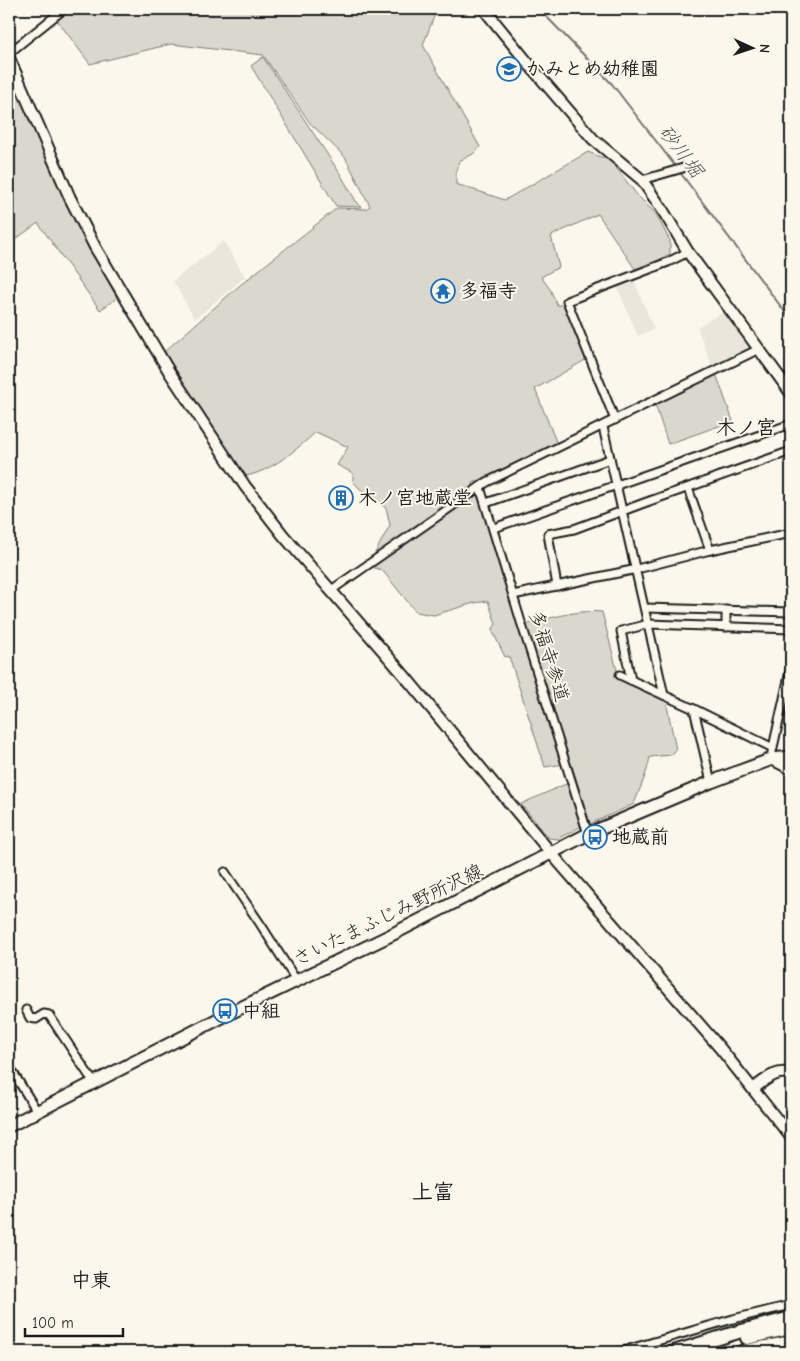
<svg xmlns="http://www.w3.org/2000/svg" width="800" height="1361" viewBox="0 0 800 1361" font-family="'Comic Neue','Klee One',sans-serif">
  <style>
    .built { fill: #eae6dc }
    .green { fill: #dad7ce; stroke: #7b7a75 }
    .lines { fill: none; stroke-linecap: round; stroke-linejoin: round }
    .stream { stroke: #74726e; stroke-width: 2 }
    .street-casing { stroke: #1c1c1c; stroke-width: 11 }
    .secondary-casing { stroke: #1c1c1c; stroke-width: 14 }
    .primary-casing { stroke: #1c1c1c; stroke-width: 15 }
    .highway-casing { stroke: #1c1c1c; stroke-width: 16 }
    .street { stroke: #fbf7ec; stroke-width: 7 }
    .secondary { stroke: #fbf7ec; stroke-width: 10 }
    .primary { stroke: #fbf7ec; stroke-width: 11 }
    .highway { stroke: #fbf7ec; stroke-width: 12 }
    .labels { text-anchor: middle; dominant-baseline: central; stroke-width: 4; stroke-linejoin: round; paint-order: stroke }
    .poi-label { font-size: 19px; font-weight: bold; fill: #1c1c1c; stroke: #fbf7ec; text-anchor: start }
    .street-label { font-size: 19px; fill: #1c1c1c; stroke: #fbf7ec }
    .water-label { font-size: 20px; font-style: italic; fill: #575653; stroke: #fbf7ec }
    .neighbourhood-label { font-size: 20px; font-weight: bold; fill: #1c1c1c; stroke: #fbf7ec }
    .quarter-label { font-size: 21px; font-weight: bold; fill: #1c1c1c; stroke: #fbf7ec }
  </style>
  <rect width="100%" height="100%" fill="#fbf7ec"/>
  <filter id="ink" filterUnits="userSpaceOnUse"><feTurbulence type="fractalNoise" baseFrequency=".02" numOctaves="2"/><feDisplacementMap in="SourceGraphic" scale="10" xChannelSelector="R" yChannelSelector="G"/><feConvolveMatrix kernelMatrix="1 2 1 2 8 2 1 2 1" color-interpolation-filters="sRGB"/></filter>
  <g filter="url(#ink)">
    <g class="built">
      <path d="M 224,241 L 245,277 L 195,319 L 173,281 Z"/>
      <path d="M 633,278 L 654,329 L 638,336 L 616,284 Z"/>
      <path d="M 725,311 L 751,346 L 750,351 L 713,369 L 697,327 Z"/>
    </g>
    <g class="green">
      <path d="M 72,9 L 155,9 L 157,13 L 163,9 L 437,9 L 423,45 L 480,147 L 473,154 L 459,161 L 456,172 L 456,184 L 505,200 L 588,152 L 611,161 L 637,195 L 656,214 L 670,241 L 670,254 L 653,263 L 635,269 L 598,214 L 551,236 L 559,267 L 541,277 L 550,289 L 557,305 L 564,305 L 587,359 L 535,389 L 557,444 L 473,483 L 498,555 L 519,627 C 544,620 574,609 602,612 L 619,678 L 666,701 L 676,750 L 671,755 L 650,757 C 647,774 640,788 634,804 L 590,824 L 571,763 L 545,767 L 509,656 L 505,657 L 492,630 L 496,624 L 488,601 L 474,603 L 434,615 L 416,612 L 382,570 L 368,566 L 390,525 L 386,508 L 359,488 L 353,481 L 353,473 L 337,465 L 348,447 L 316,432 C 297,449 271,472 245,476 L 164,352 L 239,286 L 337,208 L 366,209 L 370,206 L 345,157 L 310,123 L 263,55 L 171,44 L 90,64 L 57,20 Z"/>
      <path d="M 263,57 L 339,172 L 356,201 L 362,207 L 336,206 L 251,66 Z"/>
      <path d="M 9,70 L 61,192 L 117,298 L 100,310 L 38,223 L 9,244 Z"/>
      <path d="M 716,374 L 733,421 L 668,444 L 655,404 Z"/>
      <path d="M 568,783 L 582,826 L 557,839 L 549,838 L 521,804 Z"/>
    </g>
    <g class="lines">
      <g class="stream">
        <path d="M 539,9 L 612,84 L 676,167"/>
        <path d="M 679,171 L 791,320"/>
      </g>
      <g class="street-casing">
        <g id="street">
          <path d="M 9,53 L 64,9"/>
          <path d="M 642,180 L 683,168"/>
          <path d="M 615,420 L 567,301 L 668,262 L 688,252"/>
          <path d="M 603,427 L 664,695"/>
          <path d="M 480,487 L 521,622 L 588,834"/>
          <path d="M 688,488 L 710,550"/>
          <path d="M 486,503 L 610,459"/>
          <path d="M 494,528 L 791,424"/>
          <path d="M 557,586 L 548,534 L 574,529 L 644,503 L 791,451"/>
          <path d="M 330,591 L 487,482 L 759,349"/>
          <path d="M 513,595 L 637,569 L 710,550 L 791,533"/>
          <path d="M 645,608 L 791,612"/>
          <path d="M 726,627 L 726,610"/>
          <path d="M 620,675 L 694,709 L 773,748"/>
          <path d="M 631,680 L 621,631 L 649,624 L 791,629"/>
          <path d="M 694,709 L 711,782"/>
          <path d="M 772,752 L 791,667"/>
          <path d="M 225,872 L 261,925 L 296,980"/>
          <path d="M 26,1010 L 30,1018 L 36,1019 L 44,1014 L 49,1015 L 94,1083"/>
          <path d="M 9,1066 L 37,1111"/>
          <path d="M 619,1352 L 733,1319 L 791,1305"/>
        </g>
      </g>
      <g class="secondary-casing">
        <g id="secondary">
          <path d="M 484,9 L 532,68 L 593,139 L 642,180 L 662,209 L 688,252 L 791,393"/>
          <path d="M 9,58 L 70,198 L 95,247 L 170,373 L 245,486 L 283,535 L 403,674 L 551,853 L 720,1048 L 791,1137"/>
          <path d="M 772,759 L 791,769"/>
          <path d="M 753,1089 C 765,1080 775,1070 791,1073"/>
        </g>
      </g>
      <g class="primary-casing">
        <path id="primary" d="M 9,1126 L 228,1014 L 391,935 L 588,834 L 711,782 L 772,759 L 791,757"/>
      </g>
      <g class="highway-casing">
        <g id="highway">
          <path d="M 747,1338 L 791,1328"/>
          <path d="M 674,1352 L 738,1332 L 791,1318"/>
          <path d="M 741,1352 L 791,1342"/>
        </g>
      </g>
      <use href="#street" class="street"/>
      <use href="#secondary" class="secondary"/>
      <use href="#primary" class="primary"/>
      <use href="#highway" class="highway"/>
    </g>
  </g>
  <defs>
    <g id="school-ring" transform="scale(1.25)"><circle r="9.5" fill="#fbf7ec" stroke="#1f6fb2" stroke-width="1.5"/><path d="M0-5L7-2L0 1L-7-2ZM-4 1L0 2.5L4 1V4Q0 6-4 4Z" fill="#1f6fb2"/></g>
    <g id="temple-ring" transform="scale(1.25)"><circle r="9.5" fill="#fbf7ec" stroke="#1f6fb2" stroke-width="1.5"/><path d="M0-6L5-2H3V0L6.5 2.5H4V6H1.5V3h-3V6H-4V2.5H-6.5L-3 0V-2H-5Z" fill="#1f6fb2"/></g>
    <g id="building-ring" transform="scale(1.25)"><circle r="9.5" fill="#fbf7ec" stroke="#1f6fb2" stroke-width="1.5"/><path d="M-4-6H4V6H1V3H-1V6H-4ZM-2.5-4.3h1.7v1.8h-1.7ZM.8-4.3h1.7v1.8H.8ZM-2.5-1h1.7V.8h-1.7ZM.8-1h1.7V.8H.8Z" fill="#1f6fb2"/></g>
    <g id="bus-ring" transform="scale(1.25)"><circle r="9.5" fill="#fbf7ec" stroke="#1f6fb2" stroke-width="1.5"/><path d="M-5-6H5V4H4V6H2V4H-2V6H-4V4H-5ZM-3.5-4V0h7V-4ZM-3.5 1.2v1.5H-2V1.2ZM2 1.2v1.5H3.5V1.2Z" fill="#1f6fb2"/></g>
  </defs>
  <g fill-rule="evenodd">
    <use href="#school-ring" x="509" y="69"/>
    <use href="#temple-ring" x="443" y="291"/>
    <use href="#building-ring" x="341" y="498"/>
    <use href="#bus-ring" x="595" y="837"/>
    <use href="#bus-ring" x="225" y="1011"/>
  </g>
  <g class="labels">
    <g class="poi-label">
      <text x="526" y="69">かみとめ幼稚園</text>
      <text x="460" y="291">多福寺</text>
      <text x="358" y="498">木ノ宮地蔵堂</text>
      <text x="612" y="837">地蔵前</text>
      <text x="242" y="1011">中組</text>
    </g>
    <g class="street-label">
      <text transform="translate(549 656) rotate(73)">多福寺参道</text>
      <text transform="translate(388 915) rotate(-26)">さいたまふじみ野所沢線</text>
    </g>
    <g class="water-label">
      <text transform="translate(681 151) rotate(53)">砂川堀</text>
    </g>
    <g class="neighbourhood-label">
      <text x="746" y="427">木ノ宮</text>
      <text x="91" y="1280">中東</text>
    </g>
    <g class="quarter-label">
      <text x="433" y="1192">上富</text>
    </g>
  </g>
  <rect width="800" height="1361" fill="none" stroke="#fbf7ec" stroke-width="30"/>
  <rect x="15" y="15" width="770" height="1331" fill="none" stroke="#1c1c1c" stroke-width="2" filter="url(#ink)"/>
  <g transform="translate(752 48) rotate(93)" stroke="#fbf7ec" stroke-width="4" paint-order="stroke">
  <path d="M0-4L9 19L0 12L-9 19Z" fill="#1c1c1c"/>
  <text y="-8" font-size="14" font-weight="bold" text-anchor="middle" fill="#1c1c1c">N</text>
  </g>
  <path d="M25 1328v8h98v-8" fill="none" stroke="#1c1c1c" stroke-width="2.5"/>
  <text x="32" y="1328" font-size="15" fill="#1c1c1c" stroke="#fbf7ec" stroke-width="4" paint-order="stroke">100 m</text>
</svg>
